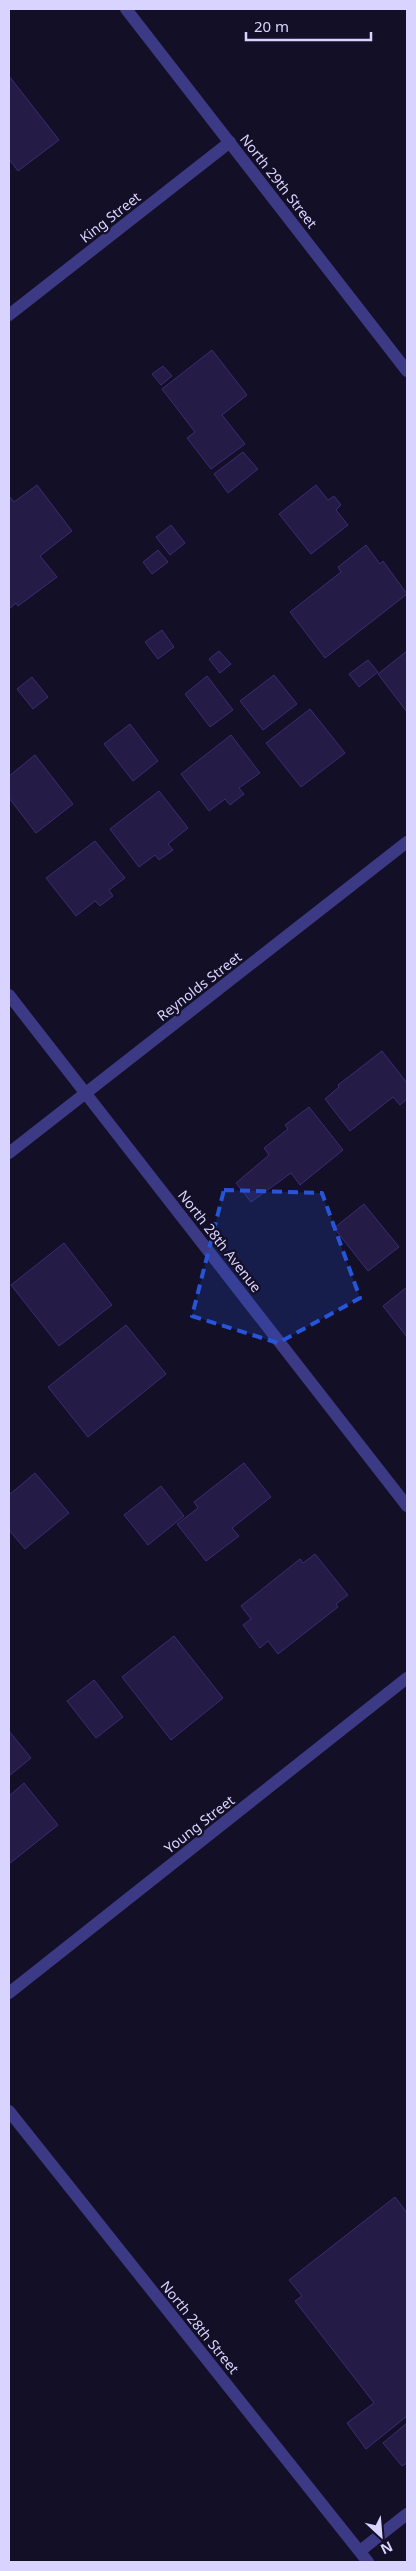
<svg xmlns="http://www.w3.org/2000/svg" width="416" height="2571" viewBox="0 0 416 2571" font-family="'Noto Sans',sans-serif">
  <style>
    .building { fill: #241b47; stroke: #3b2d73 }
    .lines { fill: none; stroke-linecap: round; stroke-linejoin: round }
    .street { stroke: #3d3a85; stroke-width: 12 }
    .marked { fill: #2655da; fill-opacity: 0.2; stroke: #2655da; stroke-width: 4; stroke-dasharray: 10 6; stroke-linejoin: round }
    .labels { text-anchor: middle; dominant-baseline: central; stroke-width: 4.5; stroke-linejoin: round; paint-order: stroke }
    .street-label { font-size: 14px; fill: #d9d4ff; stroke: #130f26 }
  </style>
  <rect width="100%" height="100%" fill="#130f26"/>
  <g class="building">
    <path d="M 9,76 L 59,140 L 18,171 L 9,159 Z"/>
    <path d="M 212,350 L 247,395 L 222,415 L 245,444 L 211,469 L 187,438 L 195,432 L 162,389 Z"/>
    <path d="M 163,366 L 172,376 L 161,385 L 152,374 Z"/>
    <path d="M 243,452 L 258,469 L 228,493 L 214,474 Z"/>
    <path d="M 37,485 L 72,531 L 40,556 L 57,577 L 18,606 L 16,603 L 9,609 L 9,496 L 14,502 Z"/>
    <path d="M 316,485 L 328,500 L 334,496 L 341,505 L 336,510 L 348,525 L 311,554 L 279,514 Z"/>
    <path d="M 171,525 L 185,543 L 170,555 L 156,537 Z"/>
    <path d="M 366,545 L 380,564 L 383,561 L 407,594 L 325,658 L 290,612 L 341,572 L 338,567 Z"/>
    <path d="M 158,550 L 168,562 L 152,574 L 143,562 Z"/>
    <path d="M 162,630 L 174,647 L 158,659 L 145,642 Z"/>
    <path d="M 219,651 L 231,664 L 220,673 L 209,659 Z"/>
    <path d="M 407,651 L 407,712 L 378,674 Z"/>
    <path d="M 368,660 L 378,672 L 359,687 L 349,674 Z"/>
    <path d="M 274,675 L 297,704 L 263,730 L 240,701 Z"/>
    <path d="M 207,676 L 233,710 L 210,727 L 185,694 Z"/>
    <path d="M 32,677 L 48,697 L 33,709 L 17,689 Z"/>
    <path d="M 310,709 L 345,753 L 301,787 L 266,743 Z"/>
    <path d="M 130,724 L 158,761 L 133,781 L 104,744 Z"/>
    <path d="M 231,735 L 260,773 L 239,788 L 244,794 L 230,805 L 225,799 L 209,811 L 181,774 Z"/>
    <path d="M 35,755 L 73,804 L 36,833 L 9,798 L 9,776 Z"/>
    <path d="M 159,791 L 188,828 L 168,844 L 173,850 L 159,860 L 155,855 L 139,867 L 110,829 Z"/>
    <path d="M 95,841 L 125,878 L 109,890 L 113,896 L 100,906 L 95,901 L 76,916 L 46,878 Z"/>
    <path d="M 382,1051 L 407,1083 L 407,1099 L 400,1105 L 393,1097 L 350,1131 L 325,1099 L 339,1087 L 338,1085 Z"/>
    <path d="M 309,1107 L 343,1150 L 300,1185 L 291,1173 L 251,1202 L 236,1183 L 269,1155 L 264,1148 L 288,1129 L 285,1125 Z"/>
    <path d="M 364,1204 L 399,1247 L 368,1271 L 334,1228 Z"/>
    <path d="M 64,1243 L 112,1305 L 59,1346 L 11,1285 Z"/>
    <path d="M 407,1287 L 407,1337 L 383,1306 Z"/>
    <path d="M 126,1325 L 166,1374 L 88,1437 L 48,1387 Z"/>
    <path d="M 244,1463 L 271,1497 L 232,1528 L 239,1536 L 206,1561 L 177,1524 L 198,1508 L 194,1502 Z"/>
    <path d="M 35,1473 L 69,1513 L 25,1549 L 9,1530 L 9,1495 Z"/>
    <path d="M 161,1486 L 184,1516 L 148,1545 L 124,1515 Z"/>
    <path d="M 315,1554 L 348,1595 L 336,1604 L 338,1607 L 278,1654 L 268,1641 L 260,1648 L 243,1625 L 251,1619 L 241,1606 L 300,1559 L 303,1563 Z"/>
    <path d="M 174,1636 L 223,1698 L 171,1740 L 122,1677 Z"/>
    <path d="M 94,1680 L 123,1717 L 96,1738 L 67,1701 Z"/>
    <path d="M 9,1731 L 31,1758 L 9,1776 Z"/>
    <path d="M 24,1783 L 58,1825 L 9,1864 L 9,1796 Z"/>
    <path d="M 395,2197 L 407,2213 L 407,2416 L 366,2449 L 347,2423 L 374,2403 L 295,2301 L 302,2296 L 289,2280 Z"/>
    <path d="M 407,2423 L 407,2463 L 402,2466 L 383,2443 Z"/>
  </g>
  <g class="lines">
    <g class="street">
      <path d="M 126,9 L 407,371"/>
      <path d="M 9,315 L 230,142"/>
      <path d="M 9,995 L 407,1506"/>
      <path d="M 9,1153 L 407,842"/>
      <path d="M 9,1993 L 407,1678"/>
      <path d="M 9,2111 L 368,2562"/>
      <path d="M 360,2551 L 407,2514"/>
    </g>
  </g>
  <path class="marked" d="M 224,1190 L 322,1193 L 360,1298 L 278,1343 L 192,1316 Z"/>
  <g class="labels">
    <g class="street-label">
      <text transform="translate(279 181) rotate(52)">North 29th Street</text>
      <text transform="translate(110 217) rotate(-38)">King Street</text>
      <text transform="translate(199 986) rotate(-38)">Reynolds Street</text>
      <text transform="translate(220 1241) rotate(52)">North 28th Avenue</text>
      <text transform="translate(199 1824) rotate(-38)">Young Street</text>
      <text transform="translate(200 2327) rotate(51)">North 28th Street</text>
    </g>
  </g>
  <rect width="416" height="2571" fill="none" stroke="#d9d4ff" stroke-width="20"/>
  <g transform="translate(381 2536) rotate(154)" stroke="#130f26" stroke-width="4" paint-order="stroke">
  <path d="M0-4L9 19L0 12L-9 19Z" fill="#d9d4ff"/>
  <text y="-8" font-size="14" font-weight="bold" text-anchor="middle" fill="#d9d4ff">N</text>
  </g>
  <path d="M246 32v8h125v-8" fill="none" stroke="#d9d4ff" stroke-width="2.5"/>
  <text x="254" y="32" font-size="15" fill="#d9d4ff" stroke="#130f26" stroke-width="4" paint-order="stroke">20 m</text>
</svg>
